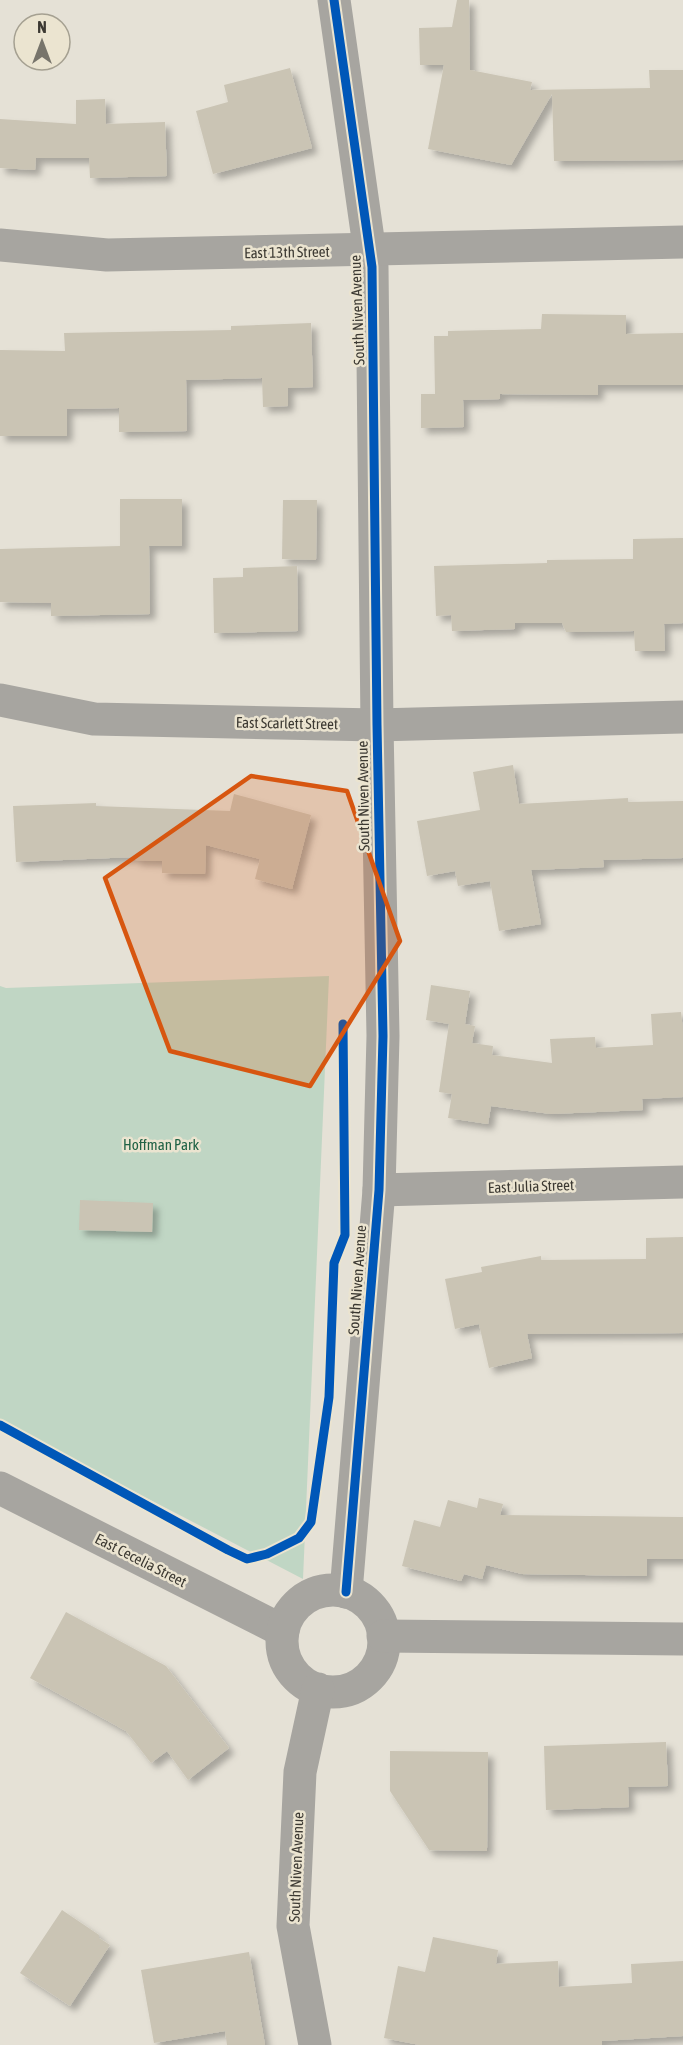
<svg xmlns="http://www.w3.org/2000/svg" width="683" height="2045" viewBox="0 0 683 2045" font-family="'Asap Condensed',sans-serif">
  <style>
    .green { fill: #c0d6c4 }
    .building { fill: #cac4b4; filter: url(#shadow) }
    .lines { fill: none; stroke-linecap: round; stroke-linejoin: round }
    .street { stroke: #a7a5a0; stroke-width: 33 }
    .cycleway-casing { stroke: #ebe4d0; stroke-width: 13 }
    .cycleway { stroke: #0057b8; stroke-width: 9 }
    .marked { fill: #d75610; fill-opacity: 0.2; stroke: #d75610; stroke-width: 4.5; stroke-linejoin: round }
    .labels { text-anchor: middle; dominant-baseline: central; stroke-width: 5; stroke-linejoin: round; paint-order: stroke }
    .street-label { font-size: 15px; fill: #3c3932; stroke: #ebe4d0 }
    .park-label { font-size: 15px; fill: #206245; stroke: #ebe4d0 }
  </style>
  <defs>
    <filter id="shadow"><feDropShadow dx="5.5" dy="5.5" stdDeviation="3" flood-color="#0004"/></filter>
  </defs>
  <rect width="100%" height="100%" fill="#e5e1d6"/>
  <path class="green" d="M 329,976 L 303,1579 L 0,1422 L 0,986 L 6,988 Z"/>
  <g class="building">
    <path d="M 457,0 L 469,0 L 470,70 L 532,82 L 530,90 L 650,88 L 649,70 L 683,70 L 683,160 L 554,161 L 552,94 L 511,165 L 428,149 L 444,65 L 420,65 L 419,28 L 452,27 Z"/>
    <path d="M 290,68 L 312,148 L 213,174 L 196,111 L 228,102 L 224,85 Z"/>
    <path d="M 105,99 L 106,124 L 165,122 L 167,176 L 90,178 L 89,158 L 36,158 L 35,170 L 0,168 L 0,119 L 76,124 L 76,100 Z"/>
    <path d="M 542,314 L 626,315 L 626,334 L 683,333 L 683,385 L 598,385 L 598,395 L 500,394 L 500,399 L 463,400 L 464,427 L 421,428 L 421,394 L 435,394 L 434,336 L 448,336 L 448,331 L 541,329 Z"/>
    <path d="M 311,323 L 313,387 L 288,388 L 288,406 L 263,407 L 262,378 L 186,380 L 187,431 L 119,432 L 119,408 L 67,409 L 67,436 L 0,436 L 0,350 L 65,351 L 64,333 L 231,330 L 231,326 Z"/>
    <path d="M 120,499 L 182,499 L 182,546 L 149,546 L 150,614 L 51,616 L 51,603 L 0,602 L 0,549 L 120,546 Z"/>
    <path d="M 283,500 L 317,500 L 316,560 L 282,559 Z"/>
    <path d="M 683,538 L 683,623 L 664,624 L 665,651 L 635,651 L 634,631 L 566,632 L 562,623 L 515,623 L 515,629 L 452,631 L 451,615 L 436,616 L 434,566 L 547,563 L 547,560 L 633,559 L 633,539 Z"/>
    <path d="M 297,566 L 298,631 L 214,633 L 213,578 L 243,577 L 243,568 Z"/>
    <path d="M 513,765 L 519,804 L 628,798 L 628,802 L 683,801 L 683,858 L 603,860 L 604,867 L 531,870 L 541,924 L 499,931 L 490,881 L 458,886 L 455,871 L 427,876 L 417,821 L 480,810 L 473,772 Z"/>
    <path d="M 234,794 L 311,815 L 292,889 L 255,879 L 260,859 L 206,845 L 205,874 L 162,873 L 162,861 L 135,860 L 134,857 L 16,862 L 13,806 L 96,803 L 96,806 L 230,811 Z"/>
    <path d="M 431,985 L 470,991 L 465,1024 L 475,1026 L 472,1043 L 493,1046 L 492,1055 L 552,1063 L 550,1039 L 595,1037 L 596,1048 L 653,1045 L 651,1014 L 681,1012 L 683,1031 L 683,1097 L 642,1099 L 643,1110 L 551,1114 L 491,1106 L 488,1124 L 448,1118 L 452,1094 L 439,1092 L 449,1024 L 426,1020 Z"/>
    <path d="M 80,1200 L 153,1203 L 152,1232 L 79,1230 Z"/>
    <path d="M 683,1237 L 683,1333 L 527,1334 L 532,1358 L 489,1368 L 479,1324 L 455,1329 L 445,1279 L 482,1272 L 481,1267 L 541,1256 L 541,1260 L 646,1259 L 646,1238 Z"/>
    <path d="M 479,1498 L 503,1504 L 500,1515 L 683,1517 L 683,1559 L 647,1559 L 647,1576 L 522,1574 L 486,1565 L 482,1579 L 464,1574 L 461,1581 L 402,1566 L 414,1520 L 440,1527 L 448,1500 L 477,1508 Z"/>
    <path d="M 66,1612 L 166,1666 L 229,1748 L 188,1780 L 167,1751 L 151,1763 L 126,1731 L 30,1678 Z"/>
    <path d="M 666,1742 L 668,1786 L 628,1787 L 629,1807 L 546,1810 L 544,1746 Z"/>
    <path d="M 390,1751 L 488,1752 L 487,1851 L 429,1850 L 390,1791 Z"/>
    <path d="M 62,1910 L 99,1935 L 99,1938 L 110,1945 L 70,2006 L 20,1973 Z"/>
    <path d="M 433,1937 L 498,1950 L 496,1964 L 558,1961 L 559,1987 L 632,1983 L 631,1964 L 683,1961 L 683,2036 L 602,2041 L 602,2045 L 420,2045 L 384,2038 L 398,1966 L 425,1972 Z"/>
    <path d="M 249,1952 L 265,2045 L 227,2045 L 225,2031 L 154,2043 L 141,1970 Z"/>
  </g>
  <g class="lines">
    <g class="street">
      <path d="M 334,0 L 372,267 L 377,725 L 383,1036 L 379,1190 L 346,1592"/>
      <path d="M 0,245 L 107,255 L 683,242"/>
      <path d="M 0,700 L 94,719 L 377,725 L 683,717"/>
      <path d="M 379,1190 L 683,1182"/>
      <path d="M 0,1488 L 283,1631"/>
      <circle cx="333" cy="1641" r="51"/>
      <path d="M 383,1636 L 683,1639"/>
      <path d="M 315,2045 L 293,1926 L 300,1772 L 318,1689"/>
    </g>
    <g class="cycleway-casing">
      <g id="cycleway">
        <path d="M 334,0 L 372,267 L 377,725 L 383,1036 L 379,1190 L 346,1592"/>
        <path d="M 0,1425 L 228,1550 L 247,1559 L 267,1554 L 299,1538 L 311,1522 L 329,1397 L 334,1263 L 345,1235 L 343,1024"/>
      </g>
    </g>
    <use href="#cycleway" class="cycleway"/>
  </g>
  <path class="marked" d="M 251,776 L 347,791 L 400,941 L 310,1086 L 170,1051 L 105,878 Z"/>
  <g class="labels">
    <g class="street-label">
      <text transform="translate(287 252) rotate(-1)">East 13th Street</text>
      <text transform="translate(357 310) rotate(-92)">South Niven Avenue</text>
      <text transform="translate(287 723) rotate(1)">East Scarlett Street</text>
      <text transform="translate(363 796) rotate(-91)">South Niven Avenue</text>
      <text transform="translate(531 1186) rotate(-2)">East Julia Street</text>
      <text transform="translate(357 1280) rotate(-86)">South Niven Avenue</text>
      <text transform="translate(141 1560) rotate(27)">East Cecelia Street</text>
      <text transform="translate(296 1867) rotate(-88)">South Niven Avenue</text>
    </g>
    <g class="park-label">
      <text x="161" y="1144">Hoffman Park</text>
    </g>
  </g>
  <g transform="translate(42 42)"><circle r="28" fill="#ebe4d0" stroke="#a5a091" stroke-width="1.5"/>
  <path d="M0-4.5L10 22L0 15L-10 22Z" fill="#77746b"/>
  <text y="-9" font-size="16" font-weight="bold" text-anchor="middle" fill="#3c3932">N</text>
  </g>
</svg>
